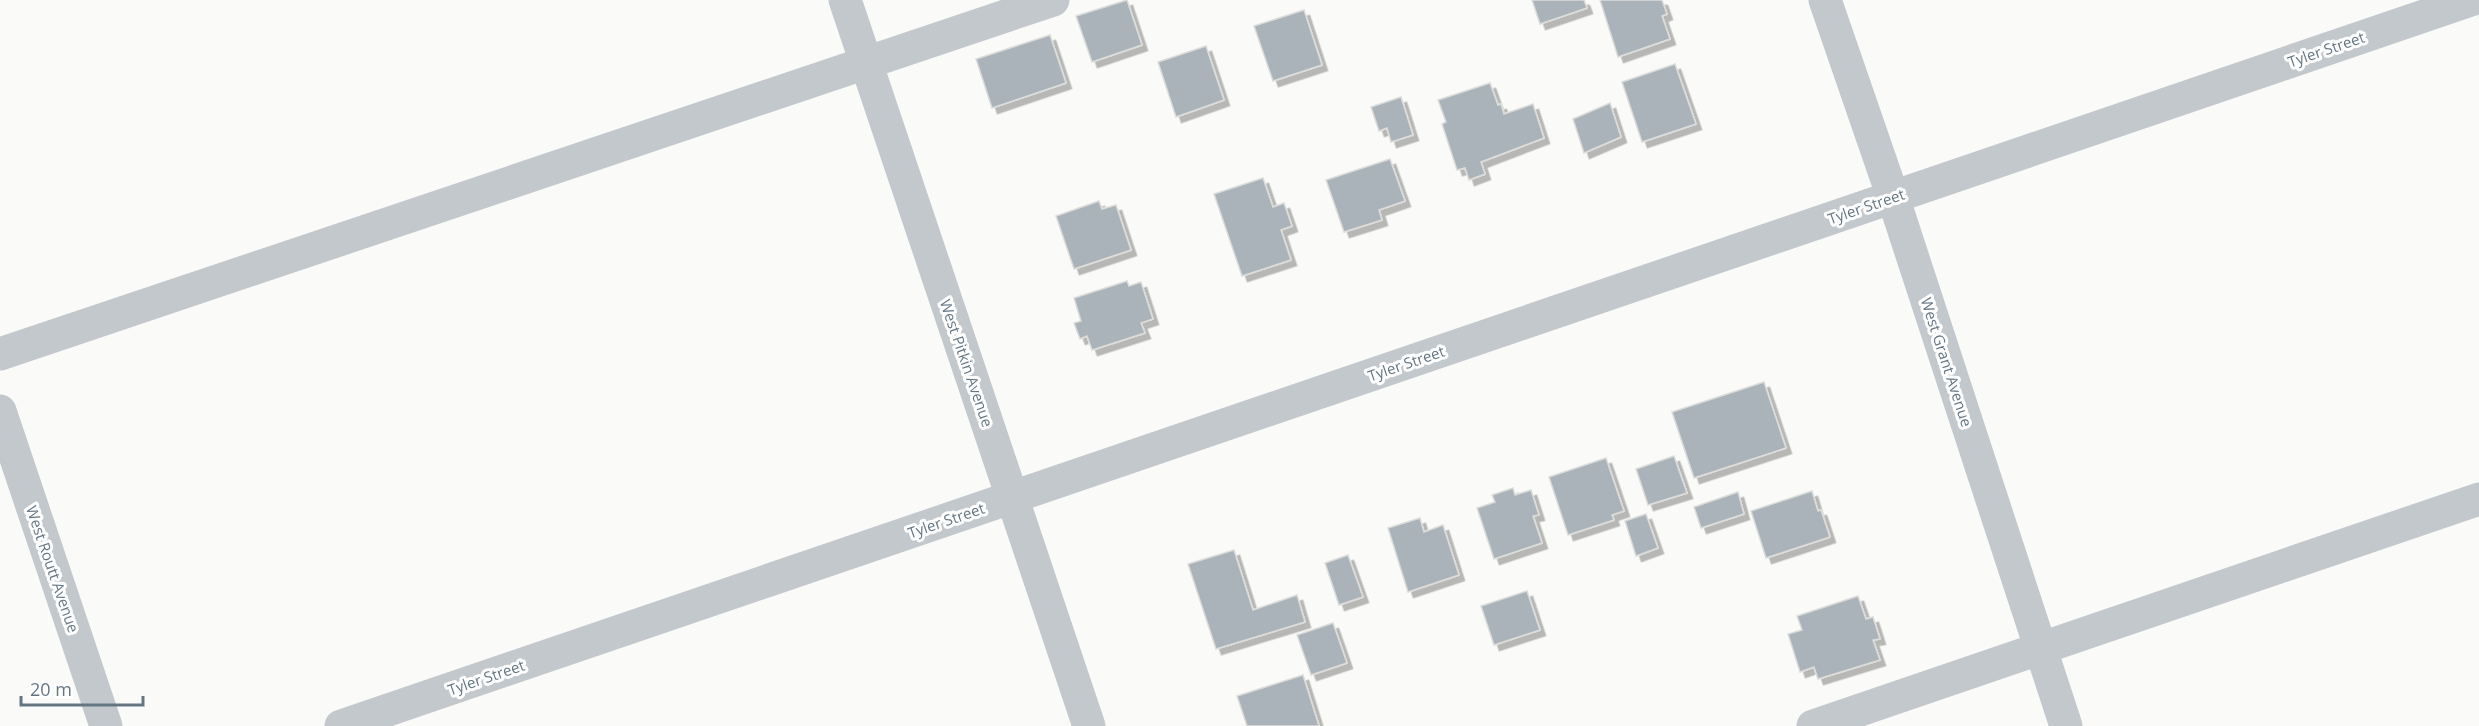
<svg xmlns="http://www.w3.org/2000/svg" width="2479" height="726" viewBox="0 0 2479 726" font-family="'Open Sans',sans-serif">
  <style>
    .building { fill: #aab3b9; stroke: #dcdcda; stroke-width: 1.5; filter: url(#shadow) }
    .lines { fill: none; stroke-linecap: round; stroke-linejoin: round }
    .minor { stroke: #c3c8cc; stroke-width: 33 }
    .labels { text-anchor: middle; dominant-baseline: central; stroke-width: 6; stroke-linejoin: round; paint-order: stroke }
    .street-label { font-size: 15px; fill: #657683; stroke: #fff }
  </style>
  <defs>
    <filter id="shadow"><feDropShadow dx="5.5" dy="5.5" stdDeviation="0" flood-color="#0004"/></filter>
  </defs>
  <rect width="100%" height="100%" fill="#fafaf8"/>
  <g class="building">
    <path d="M 1127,0 L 1142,45 L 1092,62 L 1076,16 Z"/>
    <path d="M 1532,0 L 1584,0 L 1587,8 L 1540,24 Z"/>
    <path d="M 1600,0 L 1662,0 L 1667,14 L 1662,16 L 1670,39 L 1618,57 Z"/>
    <path d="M 1304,10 L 1322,65 L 1273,81 L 1254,26 Z"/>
    <path d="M 1050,35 L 1066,83 L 992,108 L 976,59 Z"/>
    <path d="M 1206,46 L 1224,100 L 1176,117 L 1158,62 Z"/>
    <path d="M 1675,64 L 1696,124 L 1642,142 L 1622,82 Z"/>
    <path d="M 1490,83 L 1498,105 L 1501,104 L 1504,114 L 1533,104 L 1544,138 L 1481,162 L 1485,174 L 1469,180 L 1465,168 L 1457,170 L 1442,124 L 1446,122 L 1438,100 Z"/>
    <path d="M 1401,97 L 1413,135 L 1391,142 L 1387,128 L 1379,131 L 1371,107 Z"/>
    <path d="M 1610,103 L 1621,137 L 1584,153 L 1573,119 Z"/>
    <path d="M 1390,159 L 1405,201 L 1379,210 L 1382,220 L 1344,232 L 1326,180 Z"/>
    <path d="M 1263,178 L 1273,207 L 1284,203 L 1292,226 L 1281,230 L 1291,260 L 1242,276 L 1214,194 Z"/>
    <path d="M 1099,201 L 1102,209 L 1116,205 L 1131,250 L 1074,269 L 1056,216 Z"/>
    <path d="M 1127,281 L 1129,286 L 1141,282 L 1153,319 L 1141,323 L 1145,333 L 1092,350 L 1087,336 L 1080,339 L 1074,323 L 1081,321 L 1074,298 Z"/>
    <path d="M 1764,382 L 1786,448 L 1694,478 L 1672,412 Z"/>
    <path d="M 1674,456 L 1687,493 L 1648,505 L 1636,469 Z"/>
    <path d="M 1606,458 L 1624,511 L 1612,515 L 1614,520 L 1568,535 L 1549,477 Z"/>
    <path d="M 1513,488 L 1515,495 L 1531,490 L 1539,515 L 1533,516 L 1542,543 L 1494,559 L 1477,508 L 1495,502 L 1492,495 Z"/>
    <path d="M 1812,491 L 1818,511 L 1821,510 L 1830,537 L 1766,558 L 1751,511 Z"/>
    <path d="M 1738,492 L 1744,514 L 1701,528 L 1694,507 Z"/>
    <path d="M 1646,514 L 1658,548 L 1636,556 L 1625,521 Z"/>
    <path d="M 1420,518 L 1424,532 L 1443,525 L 1459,575 L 1408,592 L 1388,528 Z"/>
    <path d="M 1234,550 L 1253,610 L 1297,595 L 1305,622 L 1216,649 L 1188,564 Z"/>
    <path d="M 1348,555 L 1363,597 L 1339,605 L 1325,563 Z"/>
    <path d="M 1527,591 L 1540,630 L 1494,645 L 1481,606 Z"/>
    <path d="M 1858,596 L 1866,619 L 1873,617 L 1880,639 L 1873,640 L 1880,660 L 1818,679 L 1814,667 L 1800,672 L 1788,634 L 1802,630 L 1797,616 Z"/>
    <path d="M 1333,623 L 1347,663 L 1311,675 L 1297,635 Z"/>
    <path d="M 1303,675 L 1319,726 L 1247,726 L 1237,696 Z"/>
  </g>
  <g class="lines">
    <g class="minor">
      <path d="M 845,0 L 1089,726"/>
      <path d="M 1825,0 L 1893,197 L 2066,726"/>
      <path d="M 0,354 L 1053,0"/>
      <path d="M 0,411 L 106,726"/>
      <path d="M 341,726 L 2471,0"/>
      <path d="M 1813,726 L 2479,499"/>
    </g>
  </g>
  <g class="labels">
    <g class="street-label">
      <text transform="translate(2326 49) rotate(-19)">Tyler Street</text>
      <text transform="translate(1866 206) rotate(-19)">Tyler Street</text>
      <text transform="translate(1947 362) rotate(72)">West Grant Avenue</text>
      <text transform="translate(967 363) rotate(71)">West Pitkin Avenue</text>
      <text transform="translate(1406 363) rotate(-19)">Tyler Street</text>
      <text transform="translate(946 520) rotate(-19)">Tyler Street</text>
      <text transform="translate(53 569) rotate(71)">West Routt Avenue</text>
      <text transform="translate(486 677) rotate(-19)">Tyler Street</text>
    </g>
  </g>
  <path d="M21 696v9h122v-9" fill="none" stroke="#657683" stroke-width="3"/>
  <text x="30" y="696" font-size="18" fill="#657683" stroke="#ffffff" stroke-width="4.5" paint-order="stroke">20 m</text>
</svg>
